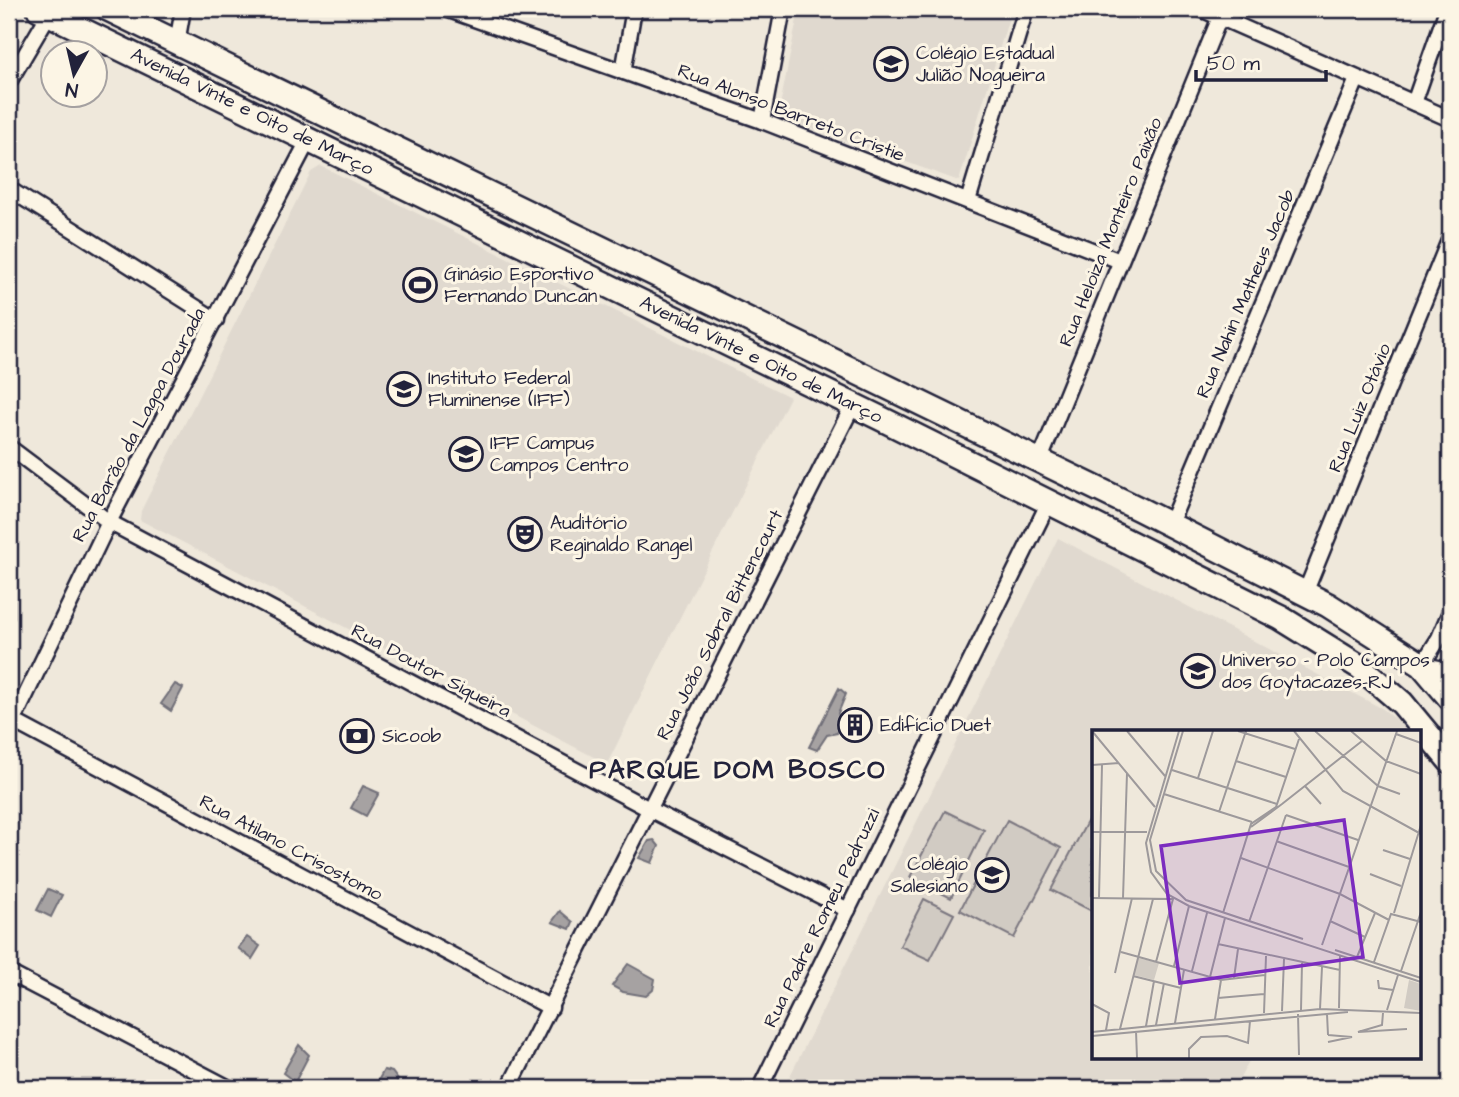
<svg xmlns="http://www.w3.org/2000/svg" width="1459" height="1097" viewBox="0 0 1459 1097" font-family="'Architects Daughter',sans-serif">
  <style>
    .built { fill: #e0d9cf }
    .green { fill: #d1cbc3; stroke: #7a767f; stroke-width: 2 }
    .water { fill: #a6a2a2; stroke: #716f79; stroke-width: 2 }
    .lines { fill: none; stroke-linecap: round; stroke-linejoin: round }
    .lane-casing { stroke: #22223b; stroke-width: 12 }
    .street-casing { stroke: #22223b; stroke-width: 19 }
    .primary-casing { stroke: #22223b; stroke-width: 28 }
    .lane { stroke: #fcf5e5; stroke-width: 7 }
    .street { stroke: #fcf5e5; stroke-width: 14 }
    .primary { stroke: #fcf5e5; stroke-width: 23 }
    .labels { text-anchor: middle; dominant-baseline: central; stroke-width: 6; stroke-linejoin: round; paint-order: stroke }
    .poi-label { font-size: 19px; fill: #22223b; stroke: #fcf5e5; text-anchor: start }
    .street-label { font-size: 19px; fill: #22223b; stroke: #fcf5e5 }
    .district-label { font-size: 26px; font-weight: bold; letter-spacing: 2px; fill: #22223b; stroke: #fcf5e5 }
    .inset-road { fill: none; stroke: #9d999b; stroke-width: 2 }
    .view { fill: #7b2cbf; fill-opacity: 0.15; stroke: #7b2cbf; stroke-width: 3.5 }
    .inset-edge { fill: none; stroke: #22223b; stroke-width: 3.5 }
  </style>
  <rect width="100%" height="100%" fill="#efe8db"/>
  <filter id="ink" filterUnits="userSpaceOnUse"><feTurbulence type="fractalNoise" baseFrequency=".0143" numOctaves="2"/><feDisplacementMap in="SourceGraphic" scale="14" xChannelSelector="R" yChannelSelector="G"/><feConvolveMatrix kernelMatrix="1 2 1 2 8 2 1 2 1" color-interpolation-filters="sRGB"/></filter>
  <g filter="url(#ink)">
    <g class="built">
      <path d="M 799,9 L 1011,11 L 959,181 L 778,116 Z"/>
      <path d="M 321,166 L 790,397 L 607,764 L 140,520 L 141,511 L 311,172 Z"/>
      <path d="M 1058,538 L 1383,709 L 1410,731 L 1093,731 L 1093,1057 L 1251,1057 L 1235,1088 L 784,1088 Z"/>
    </g>
    <g class="green">
      <path d="M 945,811 L 984,830 L 951,898 L 910,877 Z"/>
      <path d="M 1007,820 L 1061,848 L 1014,938 L 960,910 Z"/>
      <path d="M 1088,820 L 1093,822 L 1092,911 L 1051,890 Z"/>
      <path d="M 924,899 L 954,914 L 930,960 L 900,946 Z"/>
    </g>
    <g class="water">
      <path d="M 175,684 L 183,688 L 171,711 L 161,704 Z"/>
      <path d="M 839,688 L 846,694 L 838,713 L 841,726 L 837,733 L 827,735 L 817,750 L 809,747 Z"/>
      <path d="M 363,786 L 379,793 L 366,816 L 351,808 Z"/>
      <path d="M 654,840 L 659,846 L 652,863 L 639,858 L 649,841 Z"/>
      <path d="M 48,889 L 62,895 L 51,917 L 37,910 Z"/>
      <path d="M 560,911 L 573,922 L 570,929 L 552,922 Z"/>
      <path d="M 247,937 L 260,946 L 252,959 L 238,948 Z"/>
      <path d="M 628,964 L 655,979 L 653,990 L 646,996 L 623,992 L 612,986 Z"/>
      <path d="M 299,1045 L 309,1055 L 295,1082 L 283,1073 Z"/>
      <path d="M 384,1070 L 392,1072 L 398,1080 L 393,1088 L 374,1088 Z"/>
    </g>
    <g class="lines">
      <g class="lane-casing">
        <path id="lane" d="M 9,600 L 9,617"/>
      </g>
      <g class="street-casing">
        <g id="street">
          <path d="M 446,9 L 762,121 L 1120,261"/>
          <path d="M 1201,9 L 1450,119"/>
          <path d="M 177,43 L 183,9"/>
          <path d="M 623,72 L 634,9"/>
          <path d="M 9,82 L 49,14"/>
          <path d="M 1414,103 L 1447,9"/>
          <path d="M 762,121 L 783,9"/>
          <path d="M 9,189 L 216,320"/>
          <path d="M 968,201 L 1026,9"/>
          <path d="M 9,447 L 109,522 L 649,809 L 848,910"/>
          <path d="M 1039,462 L 1220,17"/>
          <path d="M 1170,524 L 1357,79"/>
          <path d="M 1305,593 L 1450,238"/>
          <path d="M 1450,612 L 1439,638 L 1422,665 L 1450,670"/>
          <path d="M 13,721 L 551,1008"/>
          <path d="M 9,730 L 109,522 L 309,139"/>
          <path d="M 9,973 L 229,1088"/>
          <path d="M 509,1088 L 853,405"/>
          <path d="M 760,1088 L 1049,502"/>
        </g>
      </g>
      <g class="primary-casing">
        <g id="primary">
          <path d="M 39,9 L 880,418 L 1281,618 L 1360,667 L 1402,703 L 1450,761"/>
          <path d="M 108,9 L 1139,509 L 1328,605 L 1422,665 L 1450,698"/>
        </g>
      </g>
      <use href="#lane" class="lane"/>
      <use href="#street" class="street"/>
      <use href="#primary" class="primary"/>
    </g>
  </g>
  <defs>
    <g id="school-ring" transform="scale(1.75)"><circle r="9.5" fill="#fcf5e5" stroke="#22223b" stroke-width="1.5"/><path d="M0-5L7-2L0 1L-7-2ZM-4 1L0 2.5L4 1V4Q0 6-4 4Z" fill="#22223b"/></g>
    <g id="stadium-ring" transform="scale(1.75)"><circle r="9.5" fill="#fcf5e5" stroke="#22223b" stroke-width="1.5"/><path d="M0-5a6.5 5 0 1 0 0 10a6.5 5 0 1 0 0-10ZM-3.5-1.8h7v3.6h-7Z" fill="#22223b"/></g>
    <g id="university-ring" transform="scale(1.75)"><circle r="9.5" fill="#fcf5e5" stroke="#22223b" stroke-width="1.5"/><path d="M0-5L7-2L0 1L-7-2ZM-4 1L0 2.5L4 1V4Q0 6-4 4Z" fill="#22223b"/></g>
    <g id="theatre-ring" transform="scale(1.75)"><circle r="9.5" fill="#fcf5e5" stroke="#22223b" stroke-width="1.5"/><path d="M-5-5.5Q0-4 5-5.5V0Q5 5 0 6Q-5 5-5 0ZM-3.3-2.5H-1v1.5H-3.3ZM1-2.5H3.3v1.5H1ZM-2.8 1Q0 5.5 2.8 1Z" fill="#22223b"/></g>
    <g id="building-ring" transform="scale(1.75)"><circle r="9.5" fill="#fcf5e5" stroke="#22223b" stroke-width="1.5"/><path d="M-4-6H4V6H1V3H-1V6H-4ZM-2.5-4.3h1.7v1.8h-1.7ZM.8-4.3h1.7v1.8H.8ZM-2.5-1h1.7V.8h-1.7ZM.8-1h1.7V.8H.8Z" fill="#22223b"/></g>
    <g id="bank-ring" transform="scale(1.75)"><circle r="9.5" fill="#fcf5e5" stroke="#22223b" stroke-width="1.5"/><path d="M-6-4H6V4H-6ZM0-2.3a2.3 2.3 0 1 0 0 4.6a2.3 2.3 0 1 0 0-4.6Z" fill="#22223b"/></g>
  </defs>
  <g fill-rule="evenodd">
    <use href="#school-ring" x="891" y="64"/>
    <use href="#stadium-ring" x="420" y="285"/>
    <use href="#university-ring" x="404" y="389"/>
    <use href="#university-ring" x="466" y="454"/>
    <use href="#theatre-ring" x="525" y="534"/>
    <use href="#university-ring" x="1198" y="671"/>
    <use href="#building-ring" x="855" y="725"/>
    <use href="#bank-ring" x="357" y="736"/>
    <use href="#school-ring" x="992" y="875"/>
  </g>
  <g class="labels">
    <g class="poi-label">
      <text x="916" y="53">Colégio Estadual<tspan x="916" dy="22">Julião Nogueira</tspan></text>
      <text x="444" y="274">Ginásio Esportivo<tspan x="444" dy="22">Fernando Duncan</tspan></text>
      <text x="428" y="378">Instituto Federal<tspan x="428" dy="22">Fluminense (IFF)</tspan></text>
      <text x="490" y="443">IFF Campus<tspan x="490" dy="22">Campos Centro</tspan></text>
      <text x="550" y="523">Auditório<tspan x="550" dy="22">Reginaldo Rangel</tspan></text>
      <text x="1222" y="660">Universo - Polo Campos<tspan x="1222" dy="22">dos Goytacazes-RJ</tspan></text>
      <text x="880" y="725">Edifício Duet</text>
      <text x="382" y="736">Sicoob</text>
      <text x="968" y="864" text-anchor="end">Colégio<tspan x="968" dy="22">Salesiano</tspan></text>
    </g>
    <g class="street-label">
      <text transform="translate(252 112) rotate(26)">Avenida Vinte e Oito de Março</text>
      <text transform="translate(791 113) rotate(21)">Rua Alonso Barreto Cristie</text>
      <text transform="translate(1111 232) rotate(-68)">Rua Heloiza Monteiro Paixão</text>
      <text transform="translate(1246 294) rotate(-67)">Rua Nahin Matheus Jacob</text>
      <text transform="translate(761 360) rotate(26)">Avenida Vinte e Oito de Março</text>
      <text transform="translate(1360 408) rotate(-68)">Rua Luiz Otávio</text>
      <text transform="translate(139 425) rotate(-62)">Rua Barão da Lagoa Dourada</text>
      <text transform="translate(720 625) rotate(-63)">Rua João Sobral Bittencourt</text>
      <text transform="translate(431 671) rotate(28)">Rua Doutor Siqueira</text>
      <text transform="translate(291 848) rotate(28)">Rua Atilano Crisostomo</text>
      <text transform="translate(822 918) rotate(-64)">Rua Padre Romeu Pedruzzi</text>
    </g>
    <g class="district-label">
      <text x="738" y="770">PARQUE DOM BOSCO</text>
    </g>
  </g>
  <g transform="translate(1092 730)">
    <rect width="329" height="329" fill="#efe8db"/>
    <path d="M 46,228 L 67,233 L 62,250 L 42,245 ZM 317,250 L 329,254 L 329,281 L 312,278 Z" fill="#d1cbc3"/>
    <path class="inset-road" d="M 0,1 L 63,77M 35,1 L 73,46M 87,1 L 54,113 L 59,142 L 75,164 L 97,176 L 329,252M 91,1 L 58,110 L 64,141 L 94,170 L 211,209M 146,1 L 203,19M 202,1 L 251,61 L 329,104M 223,1 L 286,56 L 308,64M 259,1 L 294,31 L 329,44M 304,4 L 329,13M 144,31 L 194,47M 0,35 L 27,33M 80,40 L 185,74M 106,48 L 121,1M 213,56 L 229,74M 72,64 L 160,92M 190,74 L 270,11M 127,82 L 154,1M 194,85 L 266,110M 159,97 L 190,74M 0,102 L 55,102M 184,111 L 257,137M 291,120 L 318,129M 149,128 L 248,164 L 297,190M 278,144 L 309,156M 0,168 L 81,169 L 64,232M 7,168 L 10,35M 31,168 L 35,43M 131,183 L 159,94 L 184,77 L 207,9M 302,183 L 329,95M 238,191 L 273,207M 157,192 L 194,85M 126,214 L 248,240M 230,215 L 305,1M 243,220 L 329,248M 29,222 L 129,250 L 173,245M 265,227 L 283,183M 282,232 L 299,184 L 329,192M 82,236 L 97,176M 100,241 L 115,183M 309,241 L 329,182M 23,243 L 40,168M 41,246 L 89,258M 118,247 L 133,188M 142,248 L 146,219M 286,250 L 287,258 L 301,260M 126,268 L 172,264M 0,274 L 17,283 L 14,300M 247,278 L 248,225M 228,279 L 230,237M 209,280 L 210,233M 295,280 L 306,245M 190,281 L 192,229M 172,283 L 174,226M 291,283 L 290,295 L 266,302 L 315,299M 206,284 L 207,325M 235,284 L 236,305M 123,289 L 129,250M 83,293 L 92,240M 64,295 L 72,253M 54,296 L 62,251M 28,299 L 61,169M 44,301 L 45,328M 0,302 L 228,279 L 329,283M 236,305 L 260,307 L 236,312M 0,306 L 256,282M 97,328 L 97,319 L 109,307 L 135,306 L 156,313 L 158,291"/>
    <path class="view" d="M 252,90 L 271,227 L 88,253 L 69,116 Z"/>
    <rect width="329" height="329" class="inset-edge"/>
  </g>
  <rect width="1459" height="1097" fill="none" stroke="#fcf5e5" stroke-width="35"/>
  <rect x="18" y="18" width="1424" height="1062" fill="none" stroke="#22223b" stroke-width="2.5" filter="url(#ink)"/>
  <g transform="translate(74 74) rotate(188)"><circle r="33" fill="#fcf5e5" stroke="#a5a1a1" stroke-width="2"/>
  <path d="M0-5L12 26L0 18L-12 26Z" fill="#22223b"/>
  <text y="-10" font-size="19" font-weight="bold" text-anchor="middle" fill="#22223b">N</text>
  </g>
  <path d="M1196 70v10h130v-10" fill="none" stroke="#22223b" stroke-width="3.5"/>
  <text x="1207" y="70" font-size="21" fill="#22223b" stroke="#fcf5e5" stroke-width="5" paint-order="stroke">50 m</text>
</svg>
